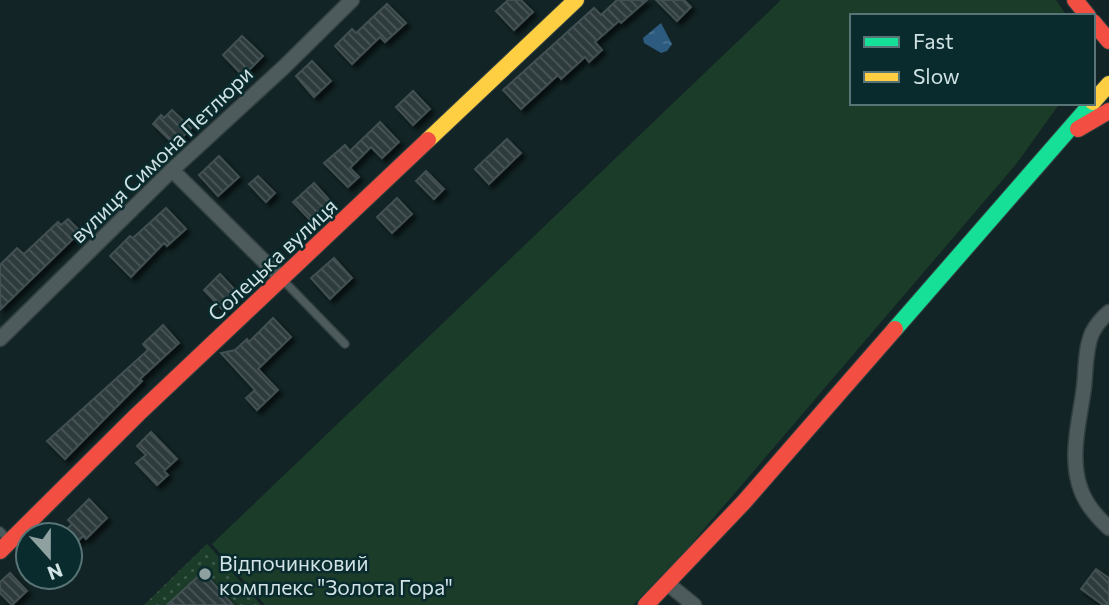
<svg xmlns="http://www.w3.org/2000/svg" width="1109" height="605" viewBox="0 0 1109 605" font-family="Commissioner,sans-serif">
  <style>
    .green { fill: #1c3c2a }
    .park { fill: url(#park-dots) }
    .water { fill: url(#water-ripples) }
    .building { fill: url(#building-back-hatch); stroke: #425052; stroke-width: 2; filter: url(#shadow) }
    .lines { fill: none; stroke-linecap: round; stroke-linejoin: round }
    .lane-casing { stroke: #324041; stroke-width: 10 }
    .street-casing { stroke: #324041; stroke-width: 17 }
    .fast-casing { stroke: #324041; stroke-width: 18 }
    .slow-casing { stroke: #324041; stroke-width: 18 }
    .jam-casing { stroke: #324041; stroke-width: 18 }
    .lane { stroke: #4e5b5c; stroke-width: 7 }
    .street { stroke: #4e5b5c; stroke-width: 14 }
    .fast { stroke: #16e098; stroke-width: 16 }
    .slow { stroke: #ffcf43; stroke-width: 16 }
    .jam { stroke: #f24e42; stroke-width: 16 }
    .poi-dot { fill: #8ea0a0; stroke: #0a2b2d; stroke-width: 2.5 }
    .labels { text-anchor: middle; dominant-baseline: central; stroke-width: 5; stroke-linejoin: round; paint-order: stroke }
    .street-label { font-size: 21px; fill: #d0e2e3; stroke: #0a2b2d }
    .poi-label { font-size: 21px; fill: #d0e2e3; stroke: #0a2b2d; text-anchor: start }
  </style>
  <defs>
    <pattern id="park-dots" width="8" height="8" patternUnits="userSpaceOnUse" patternTransform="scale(1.75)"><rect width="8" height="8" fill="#1c3c2a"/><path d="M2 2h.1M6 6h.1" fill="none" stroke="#3c5849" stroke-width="1.8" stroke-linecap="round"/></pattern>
    <pattern id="water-ripples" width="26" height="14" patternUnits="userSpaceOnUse" patternTransform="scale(1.75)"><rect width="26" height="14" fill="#2d5b7f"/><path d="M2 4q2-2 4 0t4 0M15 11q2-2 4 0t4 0" fill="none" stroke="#4a7291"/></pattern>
    <pattern id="building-back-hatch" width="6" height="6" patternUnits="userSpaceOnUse" patternTransform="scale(1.75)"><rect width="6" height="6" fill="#2e3b3d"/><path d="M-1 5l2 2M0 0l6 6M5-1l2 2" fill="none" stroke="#4b5759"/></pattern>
    <filter id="shadow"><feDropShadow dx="4" dy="4" stdDeviation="2" flood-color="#0009"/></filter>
  </defs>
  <rect width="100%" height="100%" fill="#122425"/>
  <path class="green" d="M 781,0 L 1056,0 L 1067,16 L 852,16 L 852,103 L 1060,103 L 1017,163 L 687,549 L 633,605 L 265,605 L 212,544 Z"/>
  <path class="park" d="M 207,544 L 261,605 L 144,605 Z"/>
  <path class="water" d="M 661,23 L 672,44 L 667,51 L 661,53 L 644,43 L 643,38 Z"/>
  <g class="building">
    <path d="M 508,0 L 521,0 L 533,12 L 514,30 L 496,11 Z"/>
    <path d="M 617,0 L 647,0 L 621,23 L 619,21 L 595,42 L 602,50 L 589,62 L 585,57 L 561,79 L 558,75 L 521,109 L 503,90 L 594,8 L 601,15 Z"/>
    <path d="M 656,0 L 684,0 L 691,7 L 677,21 Z"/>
    <path d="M 387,4 L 406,23 L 385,42 L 380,37 L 352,64 L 335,46 L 352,29 L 356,33 Z"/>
    <path d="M 242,36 L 263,56 L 243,76 L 223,55 Z"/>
    <path d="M 312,61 L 331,81 L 314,97 L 296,76 Z"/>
    <path d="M 413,91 L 430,109 L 413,125 L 396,107 Z"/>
    <path d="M 172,110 L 191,128 L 175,145 L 153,124 L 161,115 L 164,118 Z"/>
    <path d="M 380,122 L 399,142 L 382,158 L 371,147 L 350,168 L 359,177 L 348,187 L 324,163 L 345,145 L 350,151 Z"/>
    <path d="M 507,139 L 521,153 L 489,184 L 475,169 Z"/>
    <path d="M 219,156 L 239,177 L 218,196 L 199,175 Z"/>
    <path d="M 426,171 L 444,189 L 434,199 L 416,181 Z"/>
    <path d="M 258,176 L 275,193 L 266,202 L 249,184 Z"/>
    <path d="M 314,183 L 333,204 L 313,223 L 293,202 Z"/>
    <path d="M 397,198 L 412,214 L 392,233 L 377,217 Z"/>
    <path d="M 166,208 L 186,229 L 167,246 L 164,243 L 131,277 L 110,256 L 130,236 L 133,238 Z"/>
    <path d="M 68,219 L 78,229 L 72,236 L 74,238 L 0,310 L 0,265 L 17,248 L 24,254 L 58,222 L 61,225 Z"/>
    <path d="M 334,258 L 352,278 L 330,299 L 311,278 Z"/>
    <path d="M 220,274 L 238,293 L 222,309 L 204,290 Z"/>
    <path d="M 273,318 L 291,337 L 258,369 L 278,390 L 257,410 L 246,398 L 255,390 L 221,353 L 235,350 L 247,339 L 249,342 Z"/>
    <path d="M 163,325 L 179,343 L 140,379 L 142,381 L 65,459 L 47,441 L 148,350 L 143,344 Z"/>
    <path d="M 151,432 L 177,459 L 164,471 L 168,475 L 157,485 L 136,463 L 146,455 L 137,446 Z"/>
    <path d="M 89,499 L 107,518 L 86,539 L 83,536 L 77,542 L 66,530 L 72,524 L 68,520 Z"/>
    <path d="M 1096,569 L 1109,578 L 1109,605 L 1103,605 L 1081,589 Z"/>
    <path d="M 203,572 L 233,605 L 167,605 Z"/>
    <path d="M 10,573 L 27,591 L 12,605 L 0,593 L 0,582 Z"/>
  </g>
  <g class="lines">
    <g class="lane-casing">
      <g id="lane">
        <path d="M 282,279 L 345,344"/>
        <path d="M 0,531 L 10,541"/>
      </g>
    </g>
    <g class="street-casing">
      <g id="street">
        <path d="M 172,170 L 282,279"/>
        <path d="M 1109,312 C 1102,318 1096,325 1092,333 C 1085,350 1086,369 1084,387 C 1080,418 1070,453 1079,484 C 1084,502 1095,515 1109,528"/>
        <path d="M 0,339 L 172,170 L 284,67 L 352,0"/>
        <path d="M 668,584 L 694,605"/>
      </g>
    </g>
    <g class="fast-casing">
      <path id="fast" d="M 895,329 L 1092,103"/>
    </g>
    <g class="slow-casing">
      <g id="slow">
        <path d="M 1093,102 L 1109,84"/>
        <path d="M 428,140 L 576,0"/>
      </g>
    </g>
    <g class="jam-casing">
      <g id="jam">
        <path d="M 1075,0 L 1088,16"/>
        <path d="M 1093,22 L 1109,41"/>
        <path d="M 1078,129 L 1109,111"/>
        <path d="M 0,551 L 138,414 L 428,140"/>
        <path d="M 646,605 L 744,502 L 895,329"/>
      </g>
    </g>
    <use href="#lane" class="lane"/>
    <use href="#street" class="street"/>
    <use href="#fast" class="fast"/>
    <use href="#slow" class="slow"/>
    <use href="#jam" class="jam"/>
  </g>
  <circle class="poi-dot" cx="205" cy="574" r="7"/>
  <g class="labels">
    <g class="street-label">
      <text transform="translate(161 154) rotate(-44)">вулиця Симона Петлюри</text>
      <text transform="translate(272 259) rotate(-43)">Солецька вулиця</text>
    </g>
    <g class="poi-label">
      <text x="219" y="562">Відпочинковий<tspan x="219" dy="24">комплекс "Золота Гора"</tspan></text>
    </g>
  </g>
  <rect x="850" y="14" width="245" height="91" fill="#0a2b2d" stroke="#597476" stroke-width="2"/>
  <rect x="864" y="37" width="35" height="10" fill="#16e098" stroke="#597476" stroke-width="2"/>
  <text x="913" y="49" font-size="21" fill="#d0e2e3">Fast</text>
  <rect x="864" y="72" width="35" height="10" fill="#ffcf43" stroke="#597476" stroke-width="2"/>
  <text x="913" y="84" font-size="21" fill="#d0e2e3">Slow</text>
  <g transform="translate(49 556) rotate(159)"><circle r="33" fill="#0a2b2d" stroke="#597476" stroke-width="2"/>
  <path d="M0-5L12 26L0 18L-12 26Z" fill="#8ea0a0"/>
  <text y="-10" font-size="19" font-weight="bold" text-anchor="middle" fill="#d0e2e3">N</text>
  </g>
</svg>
